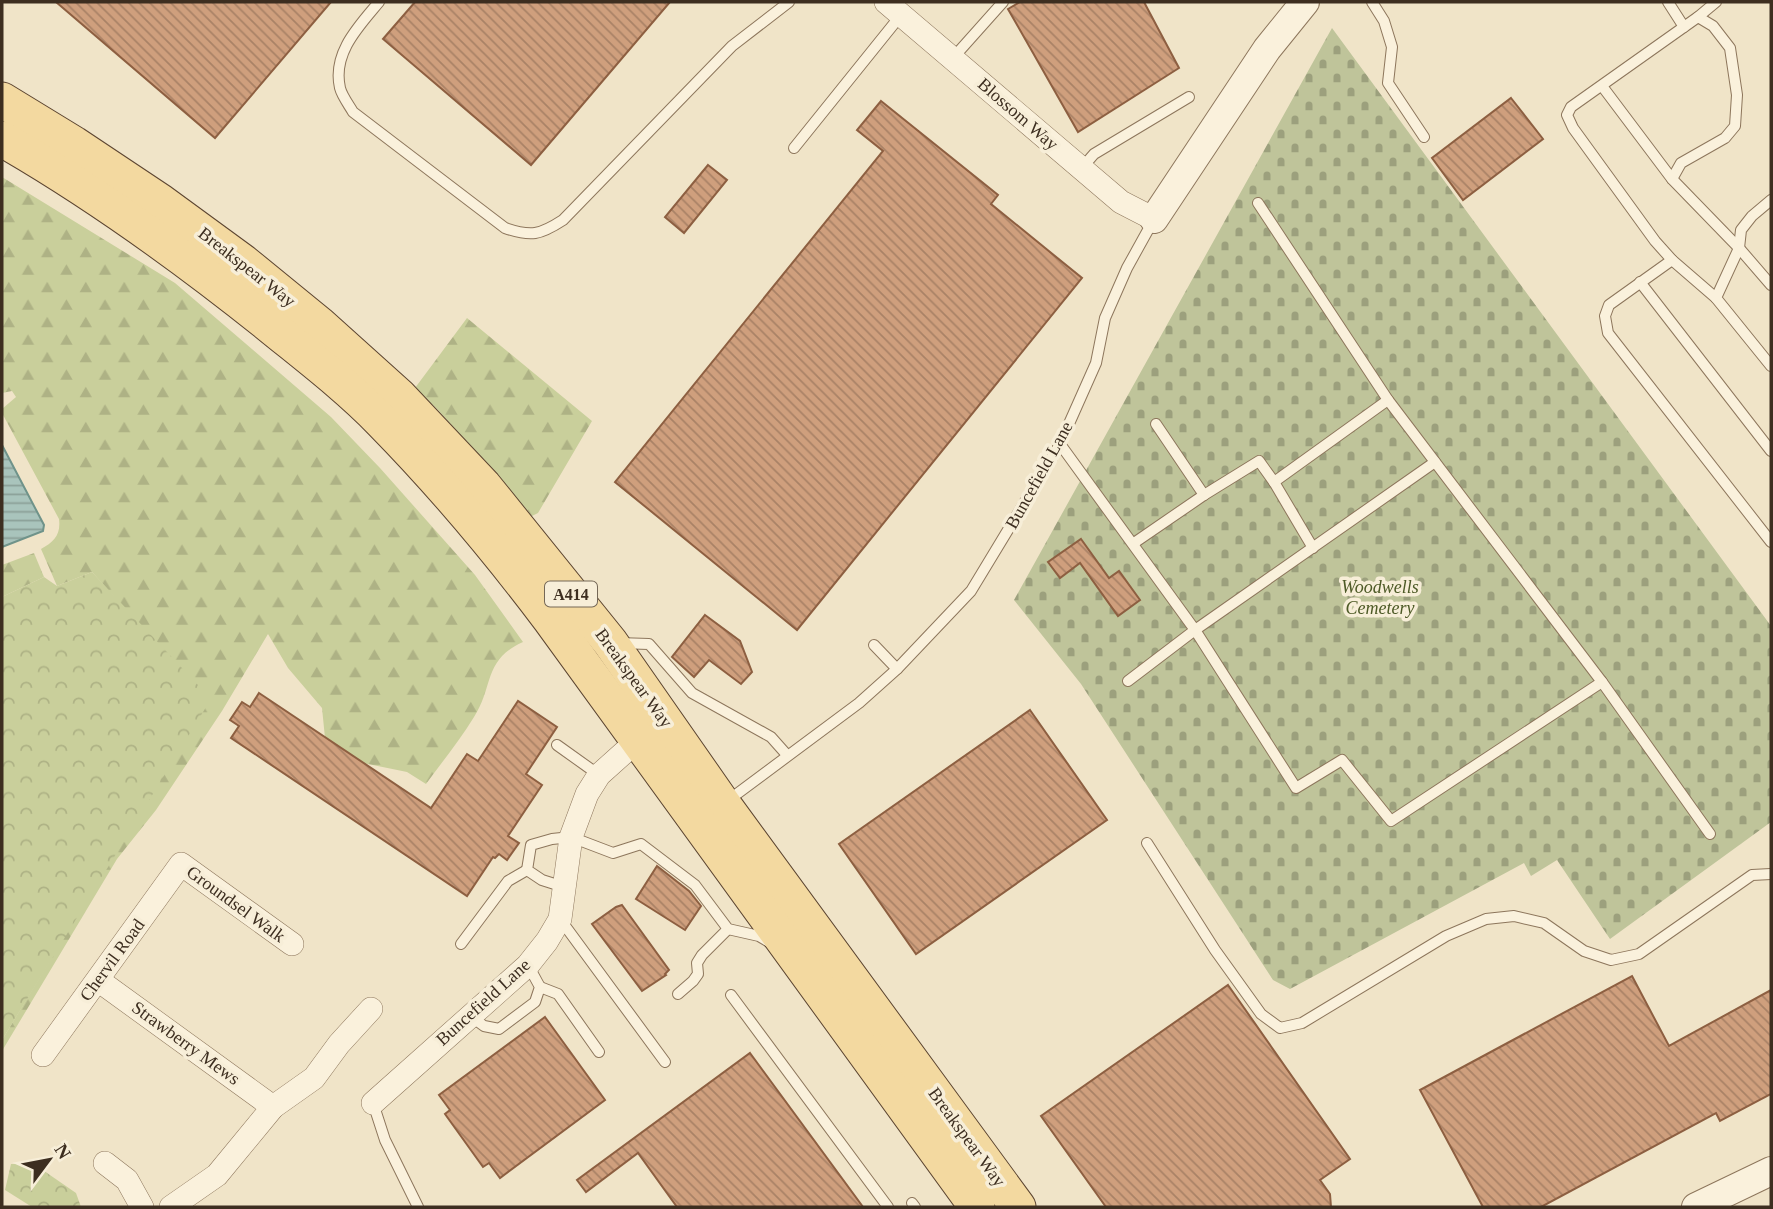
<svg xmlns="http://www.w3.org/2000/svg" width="1773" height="1209" viewBox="0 0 1773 1209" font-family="'Times New Roman',serif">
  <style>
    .forest { fill: url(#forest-firs) }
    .cemetery { fill: url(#cemetery-stones) }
    .park { fill: url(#park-crowns) }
    .water { fill: url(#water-rules); stroke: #6f938a; stroke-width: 2 }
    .building { fill: url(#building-back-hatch); stroke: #8d5f41; stroke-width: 2 }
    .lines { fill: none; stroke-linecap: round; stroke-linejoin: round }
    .service-casing { stroke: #8d765c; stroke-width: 12 }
    .minor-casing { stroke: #8d765c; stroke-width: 24 }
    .tertiary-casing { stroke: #8d765c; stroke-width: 30 }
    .primary-casing { stroke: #5b4430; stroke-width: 37 }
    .service { stroke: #faf1dc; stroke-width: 10 }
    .minor { stroke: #faf1dc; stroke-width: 23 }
    .tertiary { stroke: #faf1dc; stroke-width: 28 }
    .primary { stroke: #f3d9a0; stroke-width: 35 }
    .labels { text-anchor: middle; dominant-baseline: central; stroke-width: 7; stroke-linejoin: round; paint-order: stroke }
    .shield { fill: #f7eed8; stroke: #756857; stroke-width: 2 }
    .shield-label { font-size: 16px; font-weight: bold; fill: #3d2e20 }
    .street-label { font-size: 18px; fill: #3d2e20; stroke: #f7eed8 }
    .park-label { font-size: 18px; font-style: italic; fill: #4d5a26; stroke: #f7eed8 }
  </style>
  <defs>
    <pattern id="forest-firs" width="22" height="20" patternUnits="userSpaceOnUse" patternTransform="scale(1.75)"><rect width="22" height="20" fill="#c9cf9b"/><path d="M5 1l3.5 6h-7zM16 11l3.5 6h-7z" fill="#aeb285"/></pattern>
    <pattern id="cemetery-stones" width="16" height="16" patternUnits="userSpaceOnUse" patternTransform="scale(1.75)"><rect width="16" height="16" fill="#bfc49a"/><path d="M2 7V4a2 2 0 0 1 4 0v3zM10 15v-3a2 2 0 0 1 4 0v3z" fill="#9ca07d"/></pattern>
    <pattern id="park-crowns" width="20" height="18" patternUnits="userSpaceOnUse" patternTransform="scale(1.75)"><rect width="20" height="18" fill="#c9cf9b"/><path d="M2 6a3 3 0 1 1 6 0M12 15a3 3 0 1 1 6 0" fill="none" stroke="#aeb285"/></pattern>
    <pattern id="water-rules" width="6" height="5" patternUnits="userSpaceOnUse" patternTransform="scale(1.75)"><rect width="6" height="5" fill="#a9c4bc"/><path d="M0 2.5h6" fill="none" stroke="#8ba098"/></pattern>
    <pattern id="building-back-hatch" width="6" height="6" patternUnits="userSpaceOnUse" patternTransform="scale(1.75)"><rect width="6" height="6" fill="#cf9f7d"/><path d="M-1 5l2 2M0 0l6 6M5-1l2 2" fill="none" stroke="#a98266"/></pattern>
  </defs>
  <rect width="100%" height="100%" fill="#f0e4c8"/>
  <g class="forest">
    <path d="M 2,177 L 175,283 L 331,417 L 380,468 L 475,575 L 523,642 C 483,660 494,686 474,717 C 460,740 442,762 426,784 L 407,772 L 363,763 L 325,738 L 322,708 L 288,668 L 268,634 L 222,711 L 156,810 L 117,859 L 2,1051 L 2,1040 L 90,894 L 143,629 L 92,572 L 57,586 L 41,549 C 54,542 61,535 59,519 L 2,413 L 2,409 L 16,397 L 12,391 L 2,393 Z"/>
    <path d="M 467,318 L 592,421 L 538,513 L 532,516 L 438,410 L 415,388 Z"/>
    <path d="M 34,553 L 44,577 L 2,597 L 2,565 Z"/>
  </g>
  <path class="cemetery" d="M 1332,28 L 1771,626 L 1771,822 L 1610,939 L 1557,860 L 1531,876 L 1524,863 L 1290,989 L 1273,980 L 1081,684 L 1014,600 Z"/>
  <g class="park">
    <path d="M 92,572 L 211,699 L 2,1040 L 2,597 L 44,577 L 57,586 Z"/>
    <path d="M 11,1164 L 34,1164 L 76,1193 L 81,1207 L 32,1207 L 5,1190 Z"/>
  </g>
  <path class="water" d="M 2,445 L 44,525 L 43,531 L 2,547 Z"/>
  <g class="building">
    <path d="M 56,2 L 331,2 L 215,138 Z"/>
    <path d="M 415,2 L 670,2 L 531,165 L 383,39 Z"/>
    <path d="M 1020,2 L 1144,2 L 1179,68 L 1078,132 L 1008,9 Z"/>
    <path d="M 1511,98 L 1543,139 L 1463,200 L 1432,158 Z"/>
    <path d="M 881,101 L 998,195 L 991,204 L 1082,278 L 797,630 L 615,482 L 883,151 L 857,130 Z"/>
    <path d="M 708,165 L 727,180 L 684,233 L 665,217 Z"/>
    <path d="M 1081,539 L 1109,578 L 1119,571 L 1140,600 L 1118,616 L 1080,563 L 1060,578 L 1048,562 Z"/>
    <path d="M 705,615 L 740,641 L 752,672 L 741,684 L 709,660 L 694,677 L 672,657 Z"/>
    <path d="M 259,693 L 431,808 L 467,754 L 478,761 L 518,701 L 557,727 L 526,774 L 542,785 L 508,836 L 519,843 L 507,860 L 499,854 L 495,858 L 493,857 L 467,896 L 231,738 L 239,726 L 230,720 L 242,702 L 250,707 Z"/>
    <path d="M 1030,710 L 1107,820 L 916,954 L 839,844 Z"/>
    <path d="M 657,866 L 689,891 L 701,906 L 685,930 L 636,899 Z"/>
    <path d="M 622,905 L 669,970 L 665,974 L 666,975 L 642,991 L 592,924 L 616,907 Z"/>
    <path d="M 1632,976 L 1669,1046 L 1771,990 L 1771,1094 L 1720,1121 L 1716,1113 L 1541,1207 L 1483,1207 L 1420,1090 Z"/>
    <path d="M 1228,985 L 1350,1159 L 1320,1180 L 1330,1194 L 1331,1207 L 1106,1207 L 1041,1116 Z"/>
    <path d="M 545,1017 L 605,1100 L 500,1178 L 489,1163 L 483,1167 L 445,1114 L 450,1110 L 439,1095 Z"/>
    <path d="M 750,1053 L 863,1207 L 677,1207 L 638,1153 L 586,1192 L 577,1180 Z"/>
  </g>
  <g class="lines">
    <g class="service-casing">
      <g id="service">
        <path d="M 379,2 C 359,26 332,53 340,88 C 342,96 349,105 353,112 L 505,228 C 531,237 540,235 563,220 L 732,46 L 789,2"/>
        <path d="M 1372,2 L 1384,21 L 1392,47 L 1388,83 L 1424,137"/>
        <path d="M 1668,2 L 1684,27"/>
        <path d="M 1698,17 L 1716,2"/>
        <path d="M 953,58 L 1003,2"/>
        <path d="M 1602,86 L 1672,179 L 1739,248 L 1771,285"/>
        <path d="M 794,148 L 901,15"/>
        <path d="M 1081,169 L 1094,154 L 1189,97"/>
        <path d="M 1672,179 L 1681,163 L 1725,138 L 1735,126 L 1737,95 L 1730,48 L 1713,26 L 1698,17 L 1571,107 L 1567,115 L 1573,128 L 1655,241 L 1672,260 L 1716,298"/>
        <path d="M 1771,200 L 1752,216 L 1741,230 L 1739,248 L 1716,298 L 1771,366"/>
        <path d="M 1258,203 L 1388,400 L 1602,682 L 1710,834"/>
        <path d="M 1672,260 L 1609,305 L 1605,316 L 1608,333 L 1771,542"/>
        <path d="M 1640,282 L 1771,451"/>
        <path d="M 1156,424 L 1204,495"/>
        <path d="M 1060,444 L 1195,630 L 1296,788 L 1342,760 L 1391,821 L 1602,682"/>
        <path d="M 1274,482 L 1388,400"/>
        <path d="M 1134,543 L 1204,495 L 1259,461 L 1274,482 L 1313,548"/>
        <path d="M 618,643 L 649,644 L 692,693 L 771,737 L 787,755"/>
        <path d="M 874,645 L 897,669"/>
        <path d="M 1128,681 L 1195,630 L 1435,462"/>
        <path d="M 557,745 L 599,775"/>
        <path d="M 726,802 L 859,703 L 897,669 L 971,591 L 1060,444 L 1096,363 L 1105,318 L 1127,268 L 1153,221"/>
        <path d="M 1147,843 L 1215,950 L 1261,1014 L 1280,1028 L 1302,1023 L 1446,936 L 1486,919 L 1514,916 L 1544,923 L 1584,951 L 1611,960 L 1639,954 L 1752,875 L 1771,874"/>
        <path d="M 564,887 L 542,880 L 527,870 L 531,845 L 552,839 L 571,837 L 613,853 L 641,844 L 695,885 L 728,929 L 759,936 L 769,942"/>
        <path d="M 560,919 L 665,1062"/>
        <path d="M 461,944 L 508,881 L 527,870"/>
        <path d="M 540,987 L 558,994 L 599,1052"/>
        <path d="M 678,994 L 693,981 L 698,974 L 697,963 L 702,955 L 728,929"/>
        <path d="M 731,995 L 888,1207"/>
        <path d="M 469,1015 L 484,1026 L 499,1029 L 535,1002 L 540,987 L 528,965"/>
        <path d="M 373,1103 L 385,1140 L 418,1207"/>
        <path d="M 912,1203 L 915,1207"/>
      </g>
    </g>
    <g class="minor-casing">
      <g id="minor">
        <path d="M 886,2 L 1121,202 L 1154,219"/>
        <path d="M 98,980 L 273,1107"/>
        <path d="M 43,1055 L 181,864 L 292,944"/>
        <path d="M 373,1103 L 528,965 L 547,941 L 560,919 L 571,837 L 587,794 L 599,775 L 638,740"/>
        <path d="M 105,1163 L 127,1180 L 142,1207"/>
        <path d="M 171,1207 L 217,1175 L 273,1107 L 314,1078 L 339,1044 L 371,1009"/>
      </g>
    </g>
    <g class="tertiary-casing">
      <g id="tertiary">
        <path d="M 1154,219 L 1267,49 L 1305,2"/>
        <path d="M 1696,1207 L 1771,1171"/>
      </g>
    </g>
    <g class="primary-casing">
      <g id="primary">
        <path d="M 2,100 L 74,144 L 161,202 L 243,262 L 319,324 L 399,396 L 484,486 L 610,642 L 723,804 L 1018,1207"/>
        <path d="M 2,139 C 96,193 183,256 268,324 C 306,355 347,386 381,421 C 442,483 498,550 550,619 L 977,1207"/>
      </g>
    </g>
    <use href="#service" class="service"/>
    <use href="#minor" class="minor"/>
    <use href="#tertiary" class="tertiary"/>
    <use href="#primary" class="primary"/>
  </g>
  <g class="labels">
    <rect class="shield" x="545" y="581.5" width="52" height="25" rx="5"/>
    <g class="shield-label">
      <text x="571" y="594">A414</text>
    </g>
    <g class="street-label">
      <text transform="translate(1018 114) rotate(41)">Blossom Way</text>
      <text transform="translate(247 267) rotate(38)">Breakspear Way</text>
      <text transform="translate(1039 475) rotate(-61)">Buncefield Lane</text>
      <text transform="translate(634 678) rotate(54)">Breakspear Way</text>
      <text transform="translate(236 904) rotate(36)">Groundsel Walk</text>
      <text transform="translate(112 960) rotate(-54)">Chervil Road</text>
      <text transform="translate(483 1002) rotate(-42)">Buncefield Lane</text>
      <text transform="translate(186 1043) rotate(36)">Strawberry Mews</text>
      <text transform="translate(967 1137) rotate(54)">Breakspear Way</text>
    </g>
    <g class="park-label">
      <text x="1380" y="587">Woodwells<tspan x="1380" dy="21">Cemetery</tspan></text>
    </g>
  </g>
  <rect width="1773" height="1209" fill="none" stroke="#3d2e20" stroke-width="7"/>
  <g transform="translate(49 1160) rotate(58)" stroke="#f7eed8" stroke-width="5" paint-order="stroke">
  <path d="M0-5L12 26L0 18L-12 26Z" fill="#3d2e20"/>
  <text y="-10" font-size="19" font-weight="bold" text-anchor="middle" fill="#3d2e20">N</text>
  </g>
</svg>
